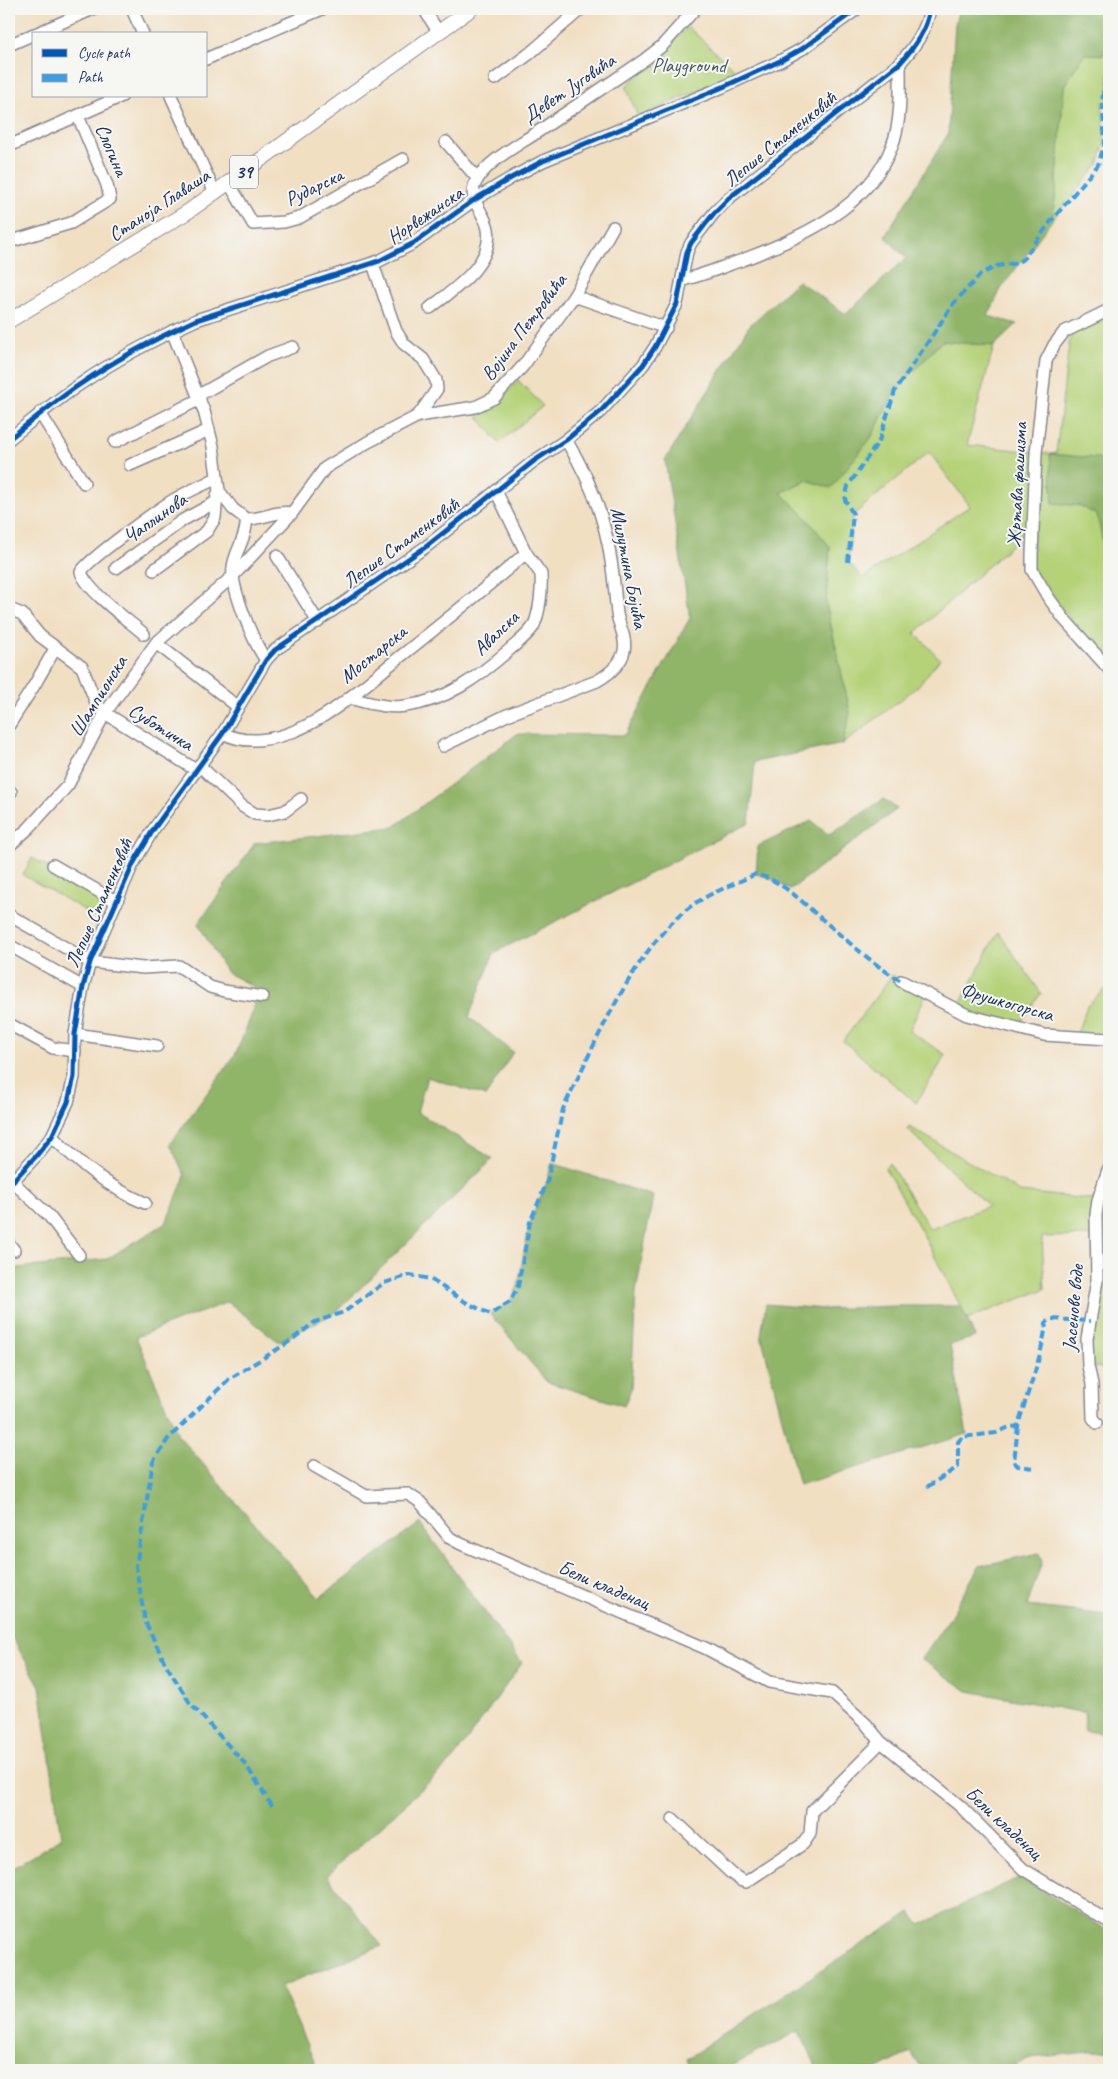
<svg xmlns="http://www.w3.org/2000/svg" width="1118" height="2079" viewBox="0 0 1118 2079" font-family="Caveat,sans-serif">
  <style>
    .green { fill: #b5d278; stroke: #68806b; fill-rule: evenodd }
    .forest { fill: #90b468; stroke: #567263 }
    .lines { fill: none; stroke-linecap: round; stroke-linejoin: round }
    .minor-casing { stroke: #868790; stroke-width: 14 }
    .major-casing { stroke: #868790; stroke-width: 16 }
    .minor { stroke: #fff; stroke-width: 11 }
    .major { stroke: #fff; stroke-width: 14 }
    .quiet { stroke: #3b9de6; stroke-width: 4; stroke-dasharray: 8 4; stroke-linecap: butt }
    .cycleway-casing { stroke: #f6f6f2; stroke-width: 8 }
    .cycleway { stroke: #0057b8; stroke-width: 5 }
    .labels { text-anchor: middle; dominant-baseline: central; stroke-width: 4; stroke-linejoin: round; paint-order: stroke }
    .shield { fill: #f6f6f2; stroke: #5d6b8a; stroke-width: 1 }
    .shield-label { font-size: 19px; font-weight: bold; fill: #1b2f5e }
    .park-label { font-size: 20px; fill: #425864; stroke: #f6f6f2 }
    .street-label { font-size: 20px; fill: #1b2f5e; stroke: #f6f6f2 }
  </style>
  <rect width="100%" height="100%" fill="#f6f6f2"/>
  <filter id="ink" filterUnits="userSpaceOnUse"><feTurbulence type="fractalNoise" baseFrequency=".02" numOctaves="2"/><feDisplacementMap in="SourceGraphic" scale="10" xChannelSelector="R" yChannelSelector="G"/><feConvolveMatrix kernelMatrix="1 2 1 2 8 2 1 2 1" color-interpolation-filters="sRGB"/></filter>
  <filter id="wash" filterUnits="userSpaceOnUse"><feTurbulence type="fractalNoise" baseFrequency=".0096" numOctaves="4" result="noise"/><feDisplacementMap in="SourceGraphic" scale="20" xChannelSelector="R" yChannelSelector="G"/><feGaussianBlur stdDeviation="1.12" result="paint"/><feColorMatrix in="noise" values="0 0 0 0 0 0 0 0 0 0 0 0 0 0 0 0 0 1.4 0 .05"/><feComposite in="paint" operator="in"/></filter>
  <g filter="url(#wash)">
    <rect width="100%" height="100%" fill="#f1dfc2"/>
    <g class="green">
      <path d="M 688,27 L 738,73 L 638,117 L 626,86 Z"/>
      <path d="M 1084,53 L 1109,55 L 1109,102 L 1102,102 L 1105,142 L 1098,165 L 1052,220 L 1056,191 L 1064,86 Z"/>
      <path d="M 1109,302 L 1109,669 L 1032,570 L 1033,525 L 915,633 L 940,659 L 917,687 L 843,744 L 850,712 L 826,603 L 830,547 L 781,493 L 806,480 L 871,438 L 895,391 L 942,341 L 994,346 L 967,445 L 1056,454 L 1069,344 L 1074,327 L 1094,311 ZM 929,452 L 970,506 L 863,578 L 848,562 L 853,515 Z"/>
      <path d="M 518,380 L 543,406 L 499,443 L 476,414 C 494,404 505,396 518,380 Z"/>
      <path d="M 32,858 L 108,901 L 98,918 L 23,875 Z"/>
      <path d="M 998,932 L 1041,993 L 1017,1028 L 957,1010 Z"/>
      <path d="M 892,975 L 926,994 L 909,1031 L 946,1055 L 916,1103 L 843,1041 Z"/>
      <path d="M 1109,985 L 1109,1039 L 1075,1038 L 1087,1006 Z"/>
      <path d="M 910,1127 L 1020,1192 L 1098,1200 L 1109,1167 L 1109,1250 L 1096,1249 L 1095,1236 L 1042,1237 L 1045,1289 L 967,1319 L 922,1232 L 885,1168 L 889,1163 L 930,1229 L 989,1206 L 908,1130 Z"/>
      <path d="M 1097,1280 L 1109,1281 L 1109,1369 L 1088,1366 Z"/>
    </g>
    <g class="forest">
      <path d="M 959,9 L 1109,9 L 1109,55 L 1084,54 L 1064,86 L 1056,191 L 1052,220 L 1001,289 L 988,316 L 1017,324 L 994,346 L 942,341 L 895,391 L 871,438 L 831,488 L 806,480 L 781,493 L 803,514 L 830,547 L 826,603 L 850,712 L 843,744 L 755,762 L 749,823 L 494,953 L 469,1017 L 513,1052 L 486,1096 L 427,1077 L 417,1112 L 493,1159 L 336,1312 L 279,1342 L 228,1302 L 136,1337 L 178,1435 L 319,1598 L 420,1523 L 522,1663 L 451,1762 L 327,1876 L 382,1946 L 281,1986 L 318,2070 L 9,2070 L 9,1870 L 61,1838 L 40,1686 L 9,1632 L 9,1269 L 107,1259 L 166,1223 L 185,1176 L 170,1144 L 235,1055 L 252,1014 L 256,988 L 227,973 L 198,924 L 255,843 L 394,827 L 517,734 L 625,735 L 690,618 L 665,460 L 749,326 L 798,281 L 846,314 L 906,258 L 885,236 L 948,134 L 955,24 Z"/>
      <path d="M 1050,454 L 1109,459 L 1109,548 L 1104,548 L 1097,515 L 1080,506 L 1053,503 Z"/>
      <path d="M 884,799 L 897,809 L 790,890 L 771,878 L 756,874 L 758,846 L 811,821 L 829,835 Z"/>
      <path d="M 552,1163 L 653,1196 L 636,1292 L 631,1389 L 624,1406 L 547,1382 L 490,1314 L 510,1302 L 518,1286 L 530,1222 L 547,1182 Z"/>
      <path d="M 766,1304 L 824,1309 L 895,1306 L 961,1306 L 975,1337 L 950,1345 L 967,1434 L 799,1485 L 761,1335 Z"/>
      <path d="M 1039,1553 L 1042,1562 L 1027,1606 L 1109,1615 L 1109,1734 L 1084,1731 L 1085,1713 L 968,1691 L 921,1659 L 949,1619 L 979,1566 Z"/>
      <path d="M 1020,1877 L 1109,1931 L 1109,2050 L 1030,2058 L 1005,2070 L 922,2070 L 911,2052 L 876,2070 L 818,2070 L 799,2031 L 724,2070 L 691,2070 L 686,2059 L 911,1912 L 920,1925 Z"/>
    </g>
  </g>
  <g filter="url(#ink)">
    <g class="lines">
      <g class="minor-casing">
        <g id="minor">
          <path d="M 132,9 L 143,34"/>
          <path d="M 424,9 L 439,33"/>
          <path d="M 35,34 L 93,9"/>
          <path d="M 9,45 L 34,34"/>
          <path d="M 206,59 L 322,9"/>
          <path d="M 495,79 L 529,54 L 581,9"/>
          <path d="M 171,96 L 215,193"/>
          <path d="M 446,142 L 477,178"/>
          <path d="M 9,146 L 122,96"/>
          <path d="M 229,183 L 253,224 L 284,222 L 299,218 L 403,159"/>
          <path d="M 9,242 L 71,223 L 110,199 L 107,185 L 78,116"/>
          <path d="M 373,264 L 396,331 L 404,344 L 423,359 L 436,380 L 437,389 L 418,416"/>
          <path d="M 683,280 C 704,275 725,266 745,259 C 802,237 868,208 892,146 C 902,120 900,90 900,63"/>
          <path d="M 574,296 L 666,328"/>
          <path d="M 430,308 C 453,290 494,264 488,229 C 485,211 465,199 477,180 C 487,162 516,146 533,135 C 570,110 607,85 644,60 L 662,46 L 695,9"/>
          <path d="M 1109,310 L 1064,332 L 1054,345 L 1046,361 L 1036,453 L 1032,555 L 1032,570 L 1048,597 L 1064,619 L 1109,669"/>
          <path d="M 172,331 L 204,411 L 213,446 L 219,491 L 233,509 L 246,519 C 248,535 235,551 233,567 C 230,586 254,644 266,660"/>
          <path d="M 199,395 L 268,356 L 293,347"/>
          <path d="M 40,413 L 84,483"/>
          <path d="M 9,439 C 33,420 56,400 82,383 C 118,358 157,338 196,320 L 379,261 L 414,243 L 474,200 L 511,178 L 543,161 L 723,87 L 780,61 L 802,49 L 857,9"/>
          <path d="M 115,442 L 200,399"/>
          <path d="M 130,465 L 209,430"/>
          <path d="M 246,519 C 262,520 275,510 292,513"/>
          <path d="M 277,556 L 318,622"/>
          <path d="M 116,568 L 183,520 L 216,502"/>
          <path d="M 154,570 L 207,531 L 215,518 L 217,495"/>
          <path d="M 9,609 L 22,614 L 40,636 L 82,667 L 96,703 L 105,713 L 196,770"/>
          <path d="M 144,634 C 128,620 87,591 81,572 C 86,561 161,507 175,499 C 189,491 203,485 217,478"/>
          <path d="M 156,643 L 238,707"/>
          <path d="M 349,698 C 366,702 388,709 406,706 C 446,701 478,677 508,651 C 517,643 527,636 533,627 C 540,613 542,589 541,574 L 526,553 L 496,491"/>
          <path d="M 9,725 L 35,684 L 56,647"/>
          <path d="M 223,733 C 245,745 275,740 297,730 C 333,715 366,684 396,660 C 440,625 484,590 526,553"/>
          <path d="M 443,746 L 507,715 L 597,681 C 609,674 621,665 624,651 C 627,638 619,626 617,614 C 615,596 614,578 611,561 C 605,518 589,477 566,440"/>
          <path d="M 199,765 L 242,806 L 255,814 L 268,815 L 285,811 L 301,799"/>
          <path d="M 9,791 L 11,792"/>
          <path d="M 9,846 L 29,828 L 68,785 L 105,713 L 156,643 L 232,577 L 292,513 L 325,468 L 368,442 L 418,416 L 475,407 L 494,398 L 523,366 L 574,296 L 613,227"/>
          <path d="M 53,865 L 117,902"/>
          <path d="M 9,915 L 90,962 L 143,968 L 179,966 L 210,987 L 224,991 L 263,997"/>
          <path d="M 9,945 L 83,987"/>
          <path d="M 901,981 L 967,1015 L 1044,1035 L 1109,1039"/>
          <path d="M 9,1024 L 53,1048 L 75,1051"/>
          <path d="M 75,1034 L 157,1046"/>
          <path d="M 52,1136 C 77,1162 111,1189 145,1203"/>
          <path d="M 12,1181 L 49,1216 L 79,1255"/>
          <path d="M 9,1185 L 37,1155 L 52,1136 L 68,1102 L 74,1077 L 75,1034 L 83,987 L 90,962 L 133,864 L 153,830 L 223,733 L 266,660 L 275,650 L 427,546 L 534,461 L 566,440 L 601,411 L 643,365 L 655,347 L 677,304 L 687,252 L 691,243 L 714,213 L 729,198 L 900,63 C 915,46 926,31 930,9"/>
          <path d="M 9,1244 L 14,1250"/>
          <path d="M 1097,1423 L 1093,1418 L 1092,1384 L 1088,1366 L 1087,1339 L 1097,1280 L 1096,1215 L 1098,1200 L 1109,1167"/>
          <path d="M 314,1466 L 366,1496 L 408,1494 L 420,1502 L 450,1538 L 461,1544 L 705,1648 L 769,1682 L 832,1693 L 866,1724 L 881,1742 L 960,1806 L 1023,1869 L 1109,1922"/>
          <path d="M 673,1819 L 732,1874 L 742,1881 L 746,1882 L 803,1844 L 810,1834 L 812,1811 L 881,1742"/>
        </g>
      </g>
      <g class="major-casing">
        <path id="major" d="M 9,321 L 189,211 L 471,9"/>
      </g>
      <use href="#minor" class="minor"/>
      <use href="#major" class="major"/>
      <g class="quiet">
        <path d="M 848,562 L 853,514 L 845,500 L 848,486 L 879,441 L 895,391 L 954,303 L 981,274 L 997,266 L 1017,263 L 1024,258 L 1052,220 L 1098,165 L 1105,142 L 1102,101 L 1105,79 L 1109,68"/>
        <path d="M 1018,1426 L 1014,1462 L 1018,1466 L 1034,1468"/>
        <path d="M 927,1487 L 958,1467 L 958,1442 L 962,1437 L 996,1433 L 1007,1428 L 1018,1426 C 1027,1392 1042,1358 1046,1323 L 1052,1319 L 1090,1321"/>
        <path d="M 272,1806 L 246,1765 L 190,1703 L 165,1663 L 145,1621 L 136,1566 L 153,1462 L 168,1439 L 229,1379 L 286,1344 L 315,1322 L 344,1312 L 384,1283 L 410,1275 L 430,1279 L 467,1303 L 490,1314 L 510,1302 L 518,1286 L 530,1222 L 547,1182 L 563,1109 L 572,1090 C 601,1031 641,938 697,902 C 715,891 737,883 756,874 C 781,881 797,897 816,914 C 842,936 872,964 901,981"/>
      </g>
      <g class="cycleway-casing">
        <g id="cycleway">
          <path d="M 9,439 C 33,420 56,400 82,383 C 118,358 157,338 196,320 L 379,261 L 414,243 L 474,200 L 511,178 L 543,161 L 723,87 L 780,61 L 802,49 L 857,9"/>
          <path d="M 9,1185 L 37,1155 L 52,1136 L 68,1102 L 74,1077 L 75,1034 L 83,987 L 90,962 L 133,864 L 153,830 L 223,733 L 266,660 L 275,650 L 427,546 L 534,461 L 566,440 L 601,411 L 643,365 L 655,347 L 677,304 L 687,252 L 691,243 L 714,213 L 729,198 L 900,63 C 915,46 926,31 930,9"/>
        </g>
      </g>
      <use href="#cycleway" class="cycleway"/>
    </g>
  </g>
  <g class="labels">
    <rect class="shield" x="230" y="155.5" width="28" height="33" rx="4"/>
    <g class="shield-label">
      <text x="244" y="172">39</text>
    </g>
    <g class="park-label">
      <text x="689" y="65">Playground</text>
    </g>
    <g class="street-label">
      <text transform="translate(569 88) rotate(-34)">Девет Југовића</text>
      <text transform="translate(780 139) rotate(-39)">Лепше Стаменковић</text>
      <text transform="translate(112 150) rotate(67)">Слогина</text>
      <text transform="translate(314 187) rotate(-26)">Рударска</text>
      <text transform="translate(159 205) rotate(-33)">Станоја Главаша</text>
      <text transform="translate(425 215) rotate(-34)">Норвежанска</text>
      <text transform="translate(524 327) rotate(-53)">Војина Петровића</text>
      <text transform="translate(1017 485) rotate(-87)">Жртава фашизма</text>
      <text transform="translate(155 518) rotate(-35)">Чаплинова</text>
      <text transform="translate(401 543) rotate(-36)">Лепше Стаменковић</text>
      <text transform="translate(629 568) rotate(79)">Милутина Бојића</text>
      <text transform="translate(496 633) rotate(-44)">Авалска</text>
      <text transform="translate(373 654) rotate(-39)">Мостарска</text>
      <text transform="translate(98 696) rotate(-58)">Шампионска</text>
      <text transform="translate(161 727) rotate(32)">Суботичка</text>
      <text transform="translate(99 903) rotate(-66)">Лепше Стаменковић</text>
      <text transform="translate(1007 1002) rotate(16)">Фрушкогорска</text>
      <text transform="translate(1073 1308) rotate(-85)">Јасенове воде</text>
      <text transform="translate(604 1585) rotate(23)">Бели кладенац</text>
      <text transform="translate(1004 1823) rotate(43)">Бели кладенац</text>
    </g>
  </g>
  <rect width="1118" height="2079" fill="none" stroke="#f6f6f2" stroke-width="30"/>
  <rect x="32" y="32" width="175" height="65" fill="#f6f6f2" stroke="#9ea6b7"/>
  <rect x="42" y="49" width="25" height="8" fill="#0057b8" stroke="#9ea6b7"/>
  <text x="78" y="58" font-size="15" fill="#1b2f5e">Cycle path</text>
  <rect x="42" y="74" width="25" height="8" fill="#3b9de6" stroke="#9ea6b7"/>
  <text x="78" y="82" font-size="15" fill="#1b2f5e">Path</text>
</svg>
